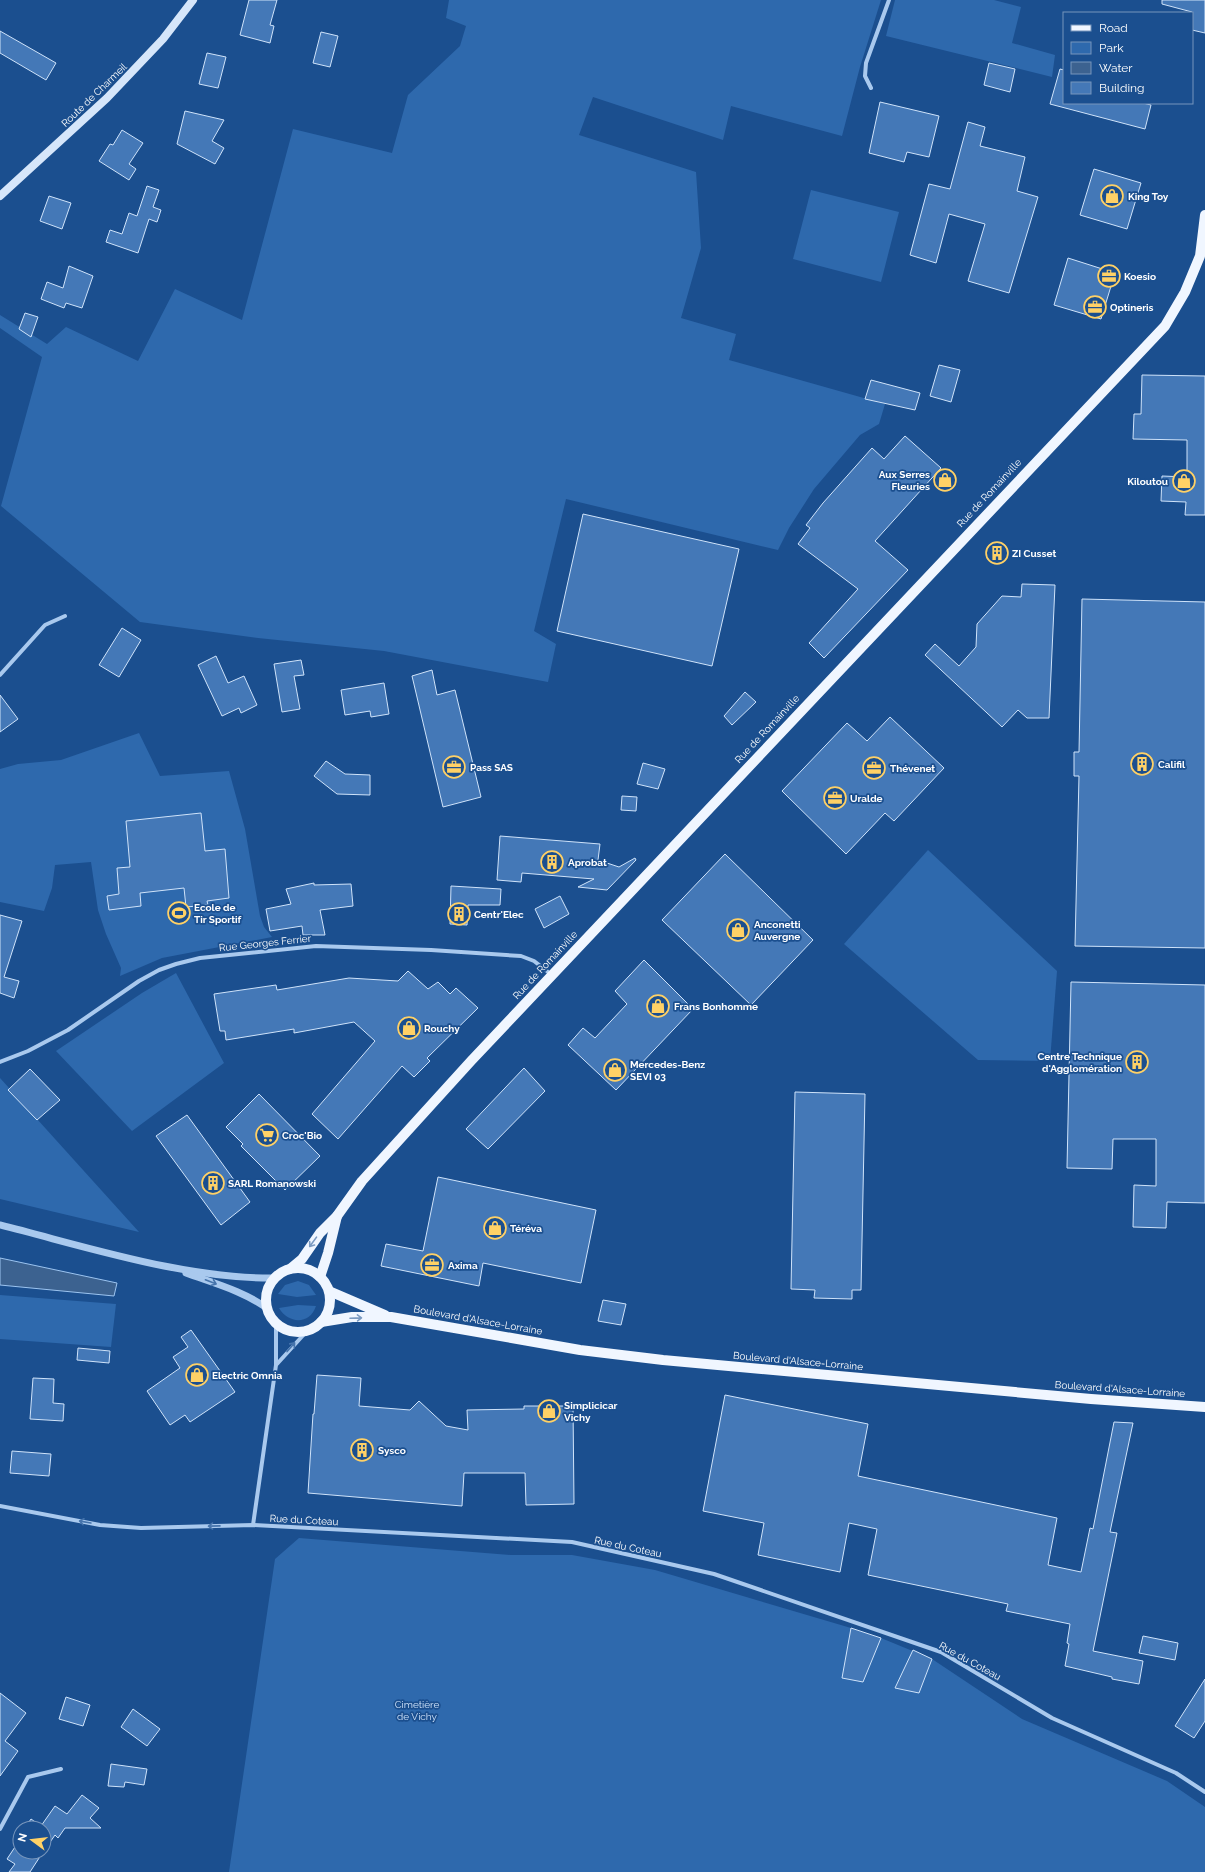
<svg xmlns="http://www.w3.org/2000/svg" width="1205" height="1872" viewBox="0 0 1205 1872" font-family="Raleway,sans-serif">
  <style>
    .green { fill: #2e69ad }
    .water { fill: #3c6290; stroke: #9cc4f0 }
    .building { fill: #4478b7; stroke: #cfe3fa }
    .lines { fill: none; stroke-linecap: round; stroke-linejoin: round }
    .minor { stroke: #a9c9ee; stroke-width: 4 }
    .tertiary { stroke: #a9c9ee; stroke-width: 7 }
    .secondary { stroke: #d6e6fa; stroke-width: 8 }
    .primary { stroke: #f0f6ff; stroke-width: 10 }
    .oneway { stroke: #7b9ac1 }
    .oneway2 { stroke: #4674ac }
    .labels { text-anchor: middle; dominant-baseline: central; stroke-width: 3.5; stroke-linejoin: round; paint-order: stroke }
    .street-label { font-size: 10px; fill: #fff; stroke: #1b4f8f }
    .poi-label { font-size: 10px; font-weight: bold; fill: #fff; stroke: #1b4f8f; text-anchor: start }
    .park-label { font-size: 10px; fill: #cfe3fa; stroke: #1b4f8f }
  </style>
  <rect width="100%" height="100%" fill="#1b4f8f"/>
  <g class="green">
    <path d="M 449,0 L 881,0 L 860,67 L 842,136 L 731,106 L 723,140 L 593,97 L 579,135 L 696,172 L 701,248 L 681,318 L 736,334 L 729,360 L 885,404 L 879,424 L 860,435 L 814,489 L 789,528 L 778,550 L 566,499 L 534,631 L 556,644 L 548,682 L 384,651 L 258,638 L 140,622 L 1,506 L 42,357 L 0,328 L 0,315 L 47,344 L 66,327 L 138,361 L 175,289 L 242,320 L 293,129 L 392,153 L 408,95 L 460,46 L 466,26 L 446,18 Z"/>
    <path d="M 895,0 L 994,0 L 1021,7 L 1012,43 L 1055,55 L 1052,77 L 886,36 Z"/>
    <path d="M 811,190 L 899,212 L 881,282 L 793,259 Z"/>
    <path d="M 139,733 L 160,776 L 229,771 L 245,829 L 260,916 L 264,927 L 272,937 L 162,958 L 120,976 L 121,968 L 106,934 L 98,910 L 91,862 L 55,865 L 52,888 L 44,911 L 0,902 L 0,769 L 18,764 L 61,760 Z"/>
    <path d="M 928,850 L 1057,971 L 1050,1061 L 978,1060 L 844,944 Z"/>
    <path d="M 176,973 L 224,1063 L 132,1131 L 56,1051 L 142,993 Z"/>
    <path d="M 0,1078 L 139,1232 L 0,1199 Z"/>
    <path d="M 298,1281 L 309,1285 L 316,1295 L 297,1297 L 278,1294 L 285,1285 Z"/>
    <path d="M 0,1295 L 116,1304 L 111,1347 L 0,1339 Z"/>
    <path d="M 298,1305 L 316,1306 C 310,1325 288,1324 279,1308 Z"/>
    <path d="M 299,1538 L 511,1555 L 572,1555 L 655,1570 L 851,1628 L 881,1638 L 932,1659 L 1022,1719 L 1167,1781 L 1205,1807 L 1205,1872 L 229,1872 L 275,1559 Z"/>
  </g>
  <path class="water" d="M 0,1258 L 117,1283 L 114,1296 L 0,1285 Z"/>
  <g class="building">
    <path d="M 249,0 L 277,0 L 270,25 L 274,26 L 270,43 L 240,35 Z"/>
    <path d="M 1162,0 L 1205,0 L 1205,33 L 1192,30 L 1192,12 L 1162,4 Z"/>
    <path d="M 0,31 L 56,63 L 46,80 L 0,53 Z"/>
    <path d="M 321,32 L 338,36 L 330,67 L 313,63 Z"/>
    <path d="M 207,53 L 226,57 L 218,88 L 199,84 Z"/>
    <path d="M 989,63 L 1015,69 L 1010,92 L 984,85 Z"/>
    <path d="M 1060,69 L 1064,70 L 1064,103 L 1143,103 L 1151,105 L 1145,129 L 1050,104 Z"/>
    <path d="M 880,102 L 939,116 L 929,157 L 907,152 L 904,162 L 869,153 Z"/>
    <path d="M 185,111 L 224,120 L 212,141 L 224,148 L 215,164 L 177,144 Z"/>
    <path d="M 968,122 L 985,127 L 980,146 L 1025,157 L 1017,191 L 1038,197 L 1009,293 L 968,281 L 985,224 L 949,214 L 936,263 L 910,255 L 929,184 L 950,189 Z"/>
    <path d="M 122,130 L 143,143 L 129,164 L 136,169 L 129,180 L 99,161 L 110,144 L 113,145 Z"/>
    <path d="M 1094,169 L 1141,183 L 1127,229 L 1080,215 Z"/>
    <path d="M 147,186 L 159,190 L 153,207 L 161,210 L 157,222 L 149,219 L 138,253 L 106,242 L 110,230 L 122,234 L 129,213 L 137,216 Z"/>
    <path d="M 49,196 L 71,203 L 62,229 L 40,221 Z"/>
    <path d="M 1068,258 L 1115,273 L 1101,319 L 1054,305 Z"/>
    <path d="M 69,266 L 93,276 L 82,308 L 66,303 L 64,308 L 41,299 L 47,282 L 63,288 Z"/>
    <path d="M 25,313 L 38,317 L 31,337 L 19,329 Z"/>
    <path d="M 939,365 L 960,370 L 951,402 L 930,396 Z"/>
    <path d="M 1142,375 L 1205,376 L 1205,515 L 1185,515 L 1186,502 L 1161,501 L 1162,476 L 1187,477 L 1187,440 L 1133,439 L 1134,414 L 1141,414 Z"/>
    <path d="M 871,380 L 920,393 L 915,410 L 865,399 Z"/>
    <path d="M 905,436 L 941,468 L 875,541 L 908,570 L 824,658 L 809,643 L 858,589 L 798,544 L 810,528 L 806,525 L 823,503 L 872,448 L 884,459 Z"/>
    <path d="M 583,514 L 739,549 L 712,666 L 557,631 Z"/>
    <path d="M 989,545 L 1005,545 L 1005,558 L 988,558 Z"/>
    <path d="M 1022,584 L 1055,585 L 1049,718 L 1027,718 L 1018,710 L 1002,727 L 925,655 L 935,644 L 959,666 L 976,647 L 977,624 L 1002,596 L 1021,597 Z"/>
    <path d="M 1082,599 L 1205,602 L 1205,948 L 1075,946 L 1079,776 L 1074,776 L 1074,752 L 1079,752 Z"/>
    <path d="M 122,628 L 141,640 L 119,677 L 99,665 Z"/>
    <path d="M 216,656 L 228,683 L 244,676 L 257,705 L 241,713 L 239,708 L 222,716 L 198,665 Z"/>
    <path d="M 301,660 L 304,675 L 294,676 L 300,709 L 282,712 L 274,664 Z"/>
    <path d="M 432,670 L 437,695 L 455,690 L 481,797 L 443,807 L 412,676 Z"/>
    <path d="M 384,683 L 389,714 L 371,717 L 370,711 L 345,715 L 341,690 Z"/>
    <path d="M 745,692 L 756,702 L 732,725 L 724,716 Z"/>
    <path d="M 0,695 L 18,719 L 0,732 Z"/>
    <path d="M 890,717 L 944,768 L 894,821 L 885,813 L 846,854 L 782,791 L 847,723 L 867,741 Z"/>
    <path d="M 326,761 L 345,774 L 370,775 L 370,795 L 337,794 L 314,776 Z"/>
    <path d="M 643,763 L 665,769 L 658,789 L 637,784 Z"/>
    <path d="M 622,796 L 637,797 L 636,811 L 621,810 Z"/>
    <path d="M 201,813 L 205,851 L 225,849 L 229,898 L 207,901 L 208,905 L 186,907 L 184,888 L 140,893 L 141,906 L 109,910 L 107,896 L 119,894 L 117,868 L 130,867 L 126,821 Z"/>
    <path d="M 500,836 L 600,844 L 598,860 L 619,867 L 635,858 L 636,860 L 607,890 L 578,887 L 594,879 L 522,873 L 521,882 L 497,880 Z"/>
    <path d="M 725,854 L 813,940 L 751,1005 L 662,920 Z"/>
    <path d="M 314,883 L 314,885 L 351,884 L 353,906 L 320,910 L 325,935 L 303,935 L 302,926 L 270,931 L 266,909 L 291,904 L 286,889 Z"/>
    <path d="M 451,886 L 501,889 L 500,905 L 468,905 L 467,925 L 450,924 Z"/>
    <path d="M 560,896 L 569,914 L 544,928 L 535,909 Z"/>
    <path d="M 0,915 L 22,921 L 4,977 L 19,981 L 14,998 L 0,993 Z"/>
    <path d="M 644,960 L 693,1009 L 616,1090 L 568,1045 L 583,1028 L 595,1038 L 627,1004 L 615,991 Z"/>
    <path d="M 408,971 L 428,989 L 438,982 L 450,994 L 456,988 L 478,1008 L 427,1058 L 430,1061 L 414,1077 L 402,1066 L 338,1139 L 312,1114 L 375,1041 L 354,1022 L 294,1033 L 294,1029 L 226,1040 L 225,1031 L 220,1031 L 214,994 L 276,985 L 277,990 L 349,978 L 398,981 Z"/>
    <path d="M 1071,982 L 1205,985 L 1205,1203 L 1167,1202 L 1166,1228 L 1133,1227 L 1134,1185 L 1156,1186 L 1156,1139 L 1113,1139 L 1112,1169 L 1067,1168 Z"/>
    <path d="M 524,1068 L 545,1091 L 488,1149 L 466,1129 Z"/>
    <path d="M 30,1069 L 60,1100 L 37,1120 L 8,1090 Z"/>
    <path d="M 795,1092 L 865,1094 L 861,1290 L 852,1290 L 852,1299 L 814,1298 L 815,1290 L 791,1289 Z"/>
    <path d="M 259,1094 L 320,1156 L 285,1190 L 241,1146 L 243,1144 L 226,1127 Z"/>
    <path d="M 187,1115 L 250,1202 L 221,1225 L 156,1136 Z"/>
    <path d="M 438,1177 L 596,1210 L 581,1283 L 483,1263 L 479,1286 L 381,1266 L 386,1244 L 423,1251 Z"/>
    <path d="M 603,1300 L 626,1304 L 621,1325 L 598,1321 Z"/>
    <path d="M 191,1330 L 235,1392 L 190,1422 L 185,1415 L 170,1425 L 147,1391 L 180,1368 L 173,1357 L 188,1347 L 181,1337 Z"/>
    <path d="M 78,1348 L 110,1351 L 109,1363 L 77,1360 Z"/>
    <path d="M 317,1375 L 361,1378 L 359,1406 L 410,1410 L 419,1401 L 446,1426 L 468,1430 L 467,1410 L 524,1409 L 524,1406 L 573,1406 L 574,1504 L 526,1505 L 525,1473 L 464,1473 L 462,1506 L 308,1493 L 313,1414 L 314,1414 Z"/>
    <path d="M 33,1378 L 54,1379 L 53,1403 L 64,1404 L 63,1421 L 30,1419 Z"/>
    <path d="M 725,1395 L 868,1424 L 858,1476 L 1057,1518 L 1048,1565 L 1081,1572 L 1090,1528 L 1093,1529 L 1114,1422 L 1133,1423 L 1110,1532 L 1117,1533 L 1093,1651 L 1143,1661 L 1139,1684 L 1112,1679 L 1112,1677 L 1065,1666 L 1069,1644 L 1067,1643 L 1070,1624 L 1006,1611 L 1008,1604 L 868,1575 L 877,1529 L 849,1523 L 840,1572 L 758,1555 L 764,1523 L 703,1511 Z"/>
    <path d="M 12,1451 L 51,1454 L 49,1476 L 10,1473 Z"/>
    <path d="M 851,1628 L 881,1638 L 863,1682 L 842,1678 Z"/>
    <path d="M 1143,1636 L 1178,1643 L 1175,1660 L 1139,1653 Z"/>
    <path d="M 913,1650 L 932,1659 L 919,1693 L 895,1688 Z"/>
    <path d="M 1205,1679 L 1205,1721 L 1194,1738 L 1175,1726 Z"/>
    <path d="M 0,1693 L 26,1713 L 5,1741 L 18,1751 L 0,1776 Z"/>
    <path d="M 66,1697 L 90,1705 L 83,1726 L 59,1719 Z"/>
    <path d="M 133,1709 L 160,1729 L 147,1746 L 121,1727 Z"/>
    <path d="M 111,1764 L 147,1769 L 144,1785 L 125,1782 L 124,1787 L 108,1786 Z"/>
    <path d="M 82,1795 L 99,1808 L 90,1818 L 101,1828 L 65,1828 L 58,1838 L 55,1835 L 44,1851 L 44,1828 L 25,1828 L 31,1819 L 41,1826 L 55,1806 L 67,1814 Z"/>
    <path d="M 20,1835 L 20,1852 L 43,1852 L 30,1872 L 9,1872 L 15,1864 L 7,1859 L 19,1841 L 17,1839 Z"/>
  </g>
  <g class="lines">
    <g class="minor">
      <path d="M 871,88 L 865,76 L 866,63 L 889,0"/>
      <path d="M 0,675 L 45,625 L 65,616"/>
      <path d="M 0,1062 L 28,1051 L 68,1030 L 139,981 L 159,970 L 176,964 L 200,958 L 316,946 L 431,950 L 521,956 L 534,961 L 552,975"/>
      <path d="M 277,1364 L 307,1331"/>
      <path d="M 0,1506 L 100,1525 L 141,1528 L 253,1525 L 572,1542 L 714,1574 L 941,1652 L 1052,1718 L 1176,1773 L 1205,1792"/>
      <path d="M 253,1525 L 276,1365 L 276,1323"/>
      <path d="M 0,1829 L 28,1777 L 61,1769"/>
    </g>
    <g class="tertiary">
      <path d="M 0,1225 C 88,1247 185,1279 275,1278"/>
      <path d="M 186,1273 C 213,1283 244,1291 268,1309"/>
    </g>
    <path class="secondary" d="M 0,196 L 107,98 L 163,39 L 193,0"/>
    <g class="primary">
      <circle cx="298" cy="1300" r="32"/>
      <path d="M 290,1269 L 302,1259 L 320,1233 L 337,1216 L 362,1181 L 471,1061 L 1165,326 L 1185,292 L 1200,256 L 1205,215"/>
      <path d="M 320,1277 L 328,1253 L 337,1216"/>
      <path d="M 329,1291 L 385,1315"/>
      <path d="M 321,1322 L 352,1317 L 391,1317 L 580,1350 L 663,1360 L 1091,1399 L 1205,1407"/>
    </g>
  </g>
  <defs><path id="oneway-shaft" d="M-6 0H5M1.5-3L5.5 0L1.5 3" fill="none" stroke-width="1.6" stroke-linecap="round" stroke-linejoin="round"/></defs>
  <g class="oneway">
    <use href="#oneway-shaft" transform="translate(313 1242) rotate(126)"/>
    <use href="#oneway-shaft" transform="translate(356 1318) rotate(-2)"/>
  </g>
  <g class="oneway2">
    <use href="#oneway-shaft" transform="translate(211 1282) rotate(21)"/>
    <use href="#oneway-shaft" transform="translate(291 1347) rotate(-49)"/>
    <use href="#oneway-shaft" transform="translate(85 1522) rotate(-170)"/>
    <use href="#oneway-shaft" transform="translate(214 1526) rotate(179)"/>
  </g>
  <defs>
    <g id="shop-ring" transform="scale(1.15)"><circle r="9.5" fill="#1b4f8f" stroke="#ffd166" stroke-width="1.5"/><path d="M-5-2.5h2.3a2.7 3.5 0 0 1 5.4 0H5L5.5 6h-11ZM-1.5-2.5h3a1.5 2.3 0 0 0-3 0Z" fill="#ffd166"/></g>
    <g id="office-ring" transform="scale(1.15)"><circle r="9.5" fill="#1b4f8f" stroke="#ffd166" stroke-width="1.5"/><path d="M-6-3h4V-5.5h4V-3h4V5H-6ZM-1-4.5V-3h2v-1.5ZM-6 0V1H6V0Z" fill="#ffd166"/></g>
    <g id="building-ring" transform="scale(1.15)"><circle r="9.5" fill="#1b4f8f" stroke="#ffd166" stroke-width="1.5"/><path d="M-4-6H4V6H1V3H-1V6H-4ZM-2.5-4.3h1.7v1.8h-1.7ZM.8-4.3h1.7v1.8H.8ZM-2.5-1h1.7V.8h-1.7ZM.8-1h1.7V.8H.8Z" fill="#ffd166"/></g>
    <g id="stadium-ring" transform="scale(1.15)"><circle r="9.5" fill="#1b4f8f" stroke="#ffd166" stroke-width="1.5"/><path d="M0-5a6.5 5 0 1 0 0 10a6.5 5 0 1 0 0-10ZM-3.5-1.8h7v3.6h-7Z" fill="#ffd166"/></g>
    <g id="supermarket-ring" transform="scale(1.15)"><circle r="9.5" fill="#1b4f8f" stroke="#ffd166" stroke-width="1.5"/><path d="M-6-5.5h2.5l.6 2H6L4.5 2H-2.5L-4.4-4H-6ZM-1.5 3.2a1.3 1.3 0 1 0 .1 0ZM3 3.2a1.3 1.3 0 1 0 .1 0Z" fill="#ffd166"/></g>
  </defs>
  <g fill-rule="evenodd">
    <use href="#shop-ring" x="1112" y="196"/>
    <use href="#office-ring" x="1109" y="276"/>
    <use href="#office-ring" x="1095" y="307"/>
    <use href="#shop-ring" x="945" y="480"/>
    <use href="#shop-ring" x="1184" y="481"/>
    <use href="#building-ring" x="997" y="553"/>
    <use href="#building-ring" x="1142" y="764"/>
    <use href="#office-ring" x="454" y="767"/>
    <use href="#office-ring" x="874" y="768"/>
    <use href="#office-ring" x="835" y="798"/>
    <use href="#building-ring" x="552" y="862"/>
    <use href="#stadium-ring" x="179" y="913"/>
    <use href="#building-ring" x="459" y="914"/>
    <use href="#shop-ring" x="738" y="930"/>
    <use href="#shop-ring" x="658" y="1006"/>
    <use href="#shop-ring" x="409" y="1028"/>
    <use href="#building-ring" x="1137" y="1062"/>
    <use href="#shop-ring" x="615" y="1070"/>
    <use href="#supermarket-ring" x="267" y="1135"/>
    <use href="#building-ring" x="213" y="1183"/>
    <use href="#shop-ring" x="495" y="1228"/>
    <use href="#office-ring" x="432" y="1265"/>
    <use href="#shop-ring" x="197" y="1375"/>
    <use href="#shop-ring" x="549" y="1411"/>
    <use href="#building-ring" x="362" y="1450"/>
  </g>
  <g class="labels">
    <g class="street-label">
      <text transform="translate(94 95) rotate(-44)">Route de Charmeil</text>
      <text transform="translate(989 493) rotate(-47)">Rue de Romainville</text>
      <text transform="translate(767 729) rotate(-47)">Rue de Romainville</text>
      <text transform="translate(265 943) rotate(-6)">Rue Georges Ferrier</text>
      <text transform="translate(545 965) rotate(-47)">Rue de Romainville</text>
      <text transform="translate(478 1320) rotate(10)">Boulevard d'Alsace-Lorraine</text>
      <text transform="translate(798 1361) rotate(5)">Boulevard d'Alsace-Lorraine</text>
      <text transform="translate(1120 1389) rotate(4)">Boulevard d'Alsace-Lorraine</text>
      <text transform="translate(304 1520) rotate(3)">Rue du Coteau</text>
      <text transform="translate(628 1547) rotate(12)">Rue du Coteau</text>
      <text transform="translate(970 1661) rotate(29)">Rue du Coteau</text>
    </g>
    <g class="poi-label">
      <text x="1128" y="196">King Toy</text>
      <text x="1124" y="276">Koesio</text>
      <text x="1110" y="307">Optineris</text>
      <text x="930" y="474" text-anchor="end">Aux Serres<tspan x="930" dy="12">Fleuries</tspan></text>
      <text x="1168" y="481" text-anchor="end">Kiloutou</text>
      <text x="1012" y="553">ZI Cusset</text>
      <text x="1158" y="764">Califil</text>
      <text x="470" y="767">Pass SAS</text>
      <text x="890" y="768">Thévenet</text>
      <text x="850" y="798">Uralde</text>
      <text x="568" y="862">Aprobat</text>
      <text x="194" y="907">Ecole de<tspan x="194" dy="12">Tir Sportif</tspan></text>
      <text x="474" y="914">Centr'Elec</text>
      <text x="754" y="924">Anconetti<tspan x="754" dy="12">Auvergne</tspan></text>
      <text x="674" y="1006">Frans Bonhomme</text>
      <text x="424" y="1028">Rouchy</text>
      <text x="1122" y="1056" text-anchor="end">Centre Technique<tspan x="1122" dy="12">d'Agglomération</tspan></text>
      <text x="630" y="1064">Mercedes-Benz<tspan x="630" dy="12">SEVI 03</tspan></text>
      <text x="282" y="1135">Croc'Bio</text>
      <text x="228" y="1183">SARL Romanowski</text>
      <text x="510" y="1228">Téréva</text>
      <text x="448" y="1265">Axima</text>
      <text x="212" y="1375">Electric Omnia</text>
      <text x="564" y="1405">Simplicicar<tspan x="564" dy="12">Vichy</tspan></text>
      <text x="378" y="1450">Sysco</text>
    </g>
    <g class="park-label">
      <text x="417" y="1704">Cimetière<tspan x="417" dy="12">de Vichy</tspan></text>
    </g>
  </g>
  <rect x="1063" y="12" width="130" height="92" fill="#1b4f8f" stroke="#7695bc"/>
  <rect x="1071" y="25" width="20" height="6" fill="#f0f6ff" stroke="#7695bc"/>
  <text x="1099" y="32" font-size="12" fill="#ffffff">Road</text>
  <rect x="1071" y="42" width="20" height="12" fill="#2e69ad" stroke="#7695bc"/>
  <text x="1099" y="52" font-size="12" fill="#ffffff">Park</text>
  <rect x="1071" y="62" width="20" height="12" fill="#3c6290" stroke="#7695bc"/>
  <text x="1099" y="72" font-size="12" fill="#ffffff">Water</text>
  <rect x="1071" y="82" width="20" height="12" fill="#4478b7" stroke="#7695bc"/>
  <text x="1099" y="92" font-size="12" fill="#ffffff">Building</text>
  <g transform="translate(32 1840) rotate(285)"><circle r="19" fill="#1b4f8f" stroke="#7695bc"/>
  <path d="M0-3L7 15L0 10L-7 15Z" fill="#ffd166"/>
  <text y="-6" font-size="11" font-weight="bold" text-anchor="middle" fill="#ffffff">N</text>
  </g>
</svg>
